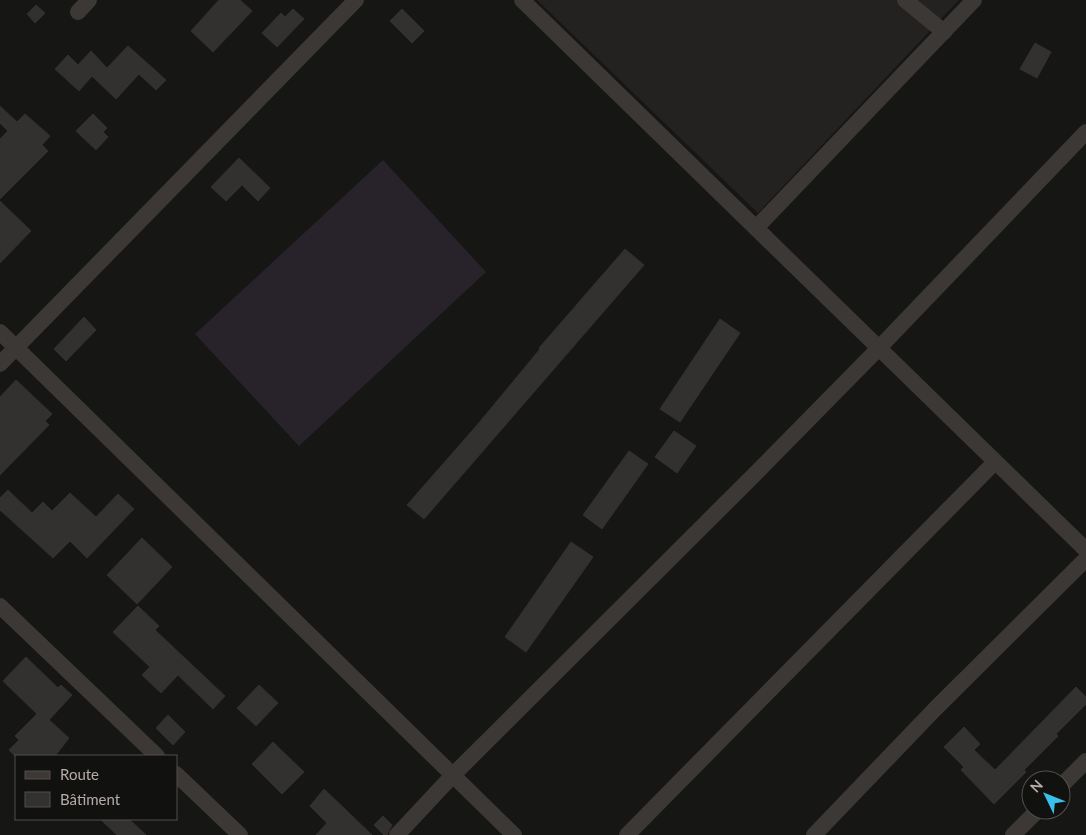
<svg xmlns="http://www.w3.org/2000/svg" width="1086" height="835" viewBox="0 0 1086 835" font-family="Lato,sans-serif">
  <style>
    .built { fill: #232221 }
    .garden { fill: #28232b }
    .building { fill: #323130; stroke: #32312f }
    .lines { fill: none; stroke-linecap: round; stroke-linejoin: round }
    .minor { stroke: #3b3836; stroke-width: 16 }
  </style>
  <rect width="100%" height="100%" fill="#161615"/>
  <path class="built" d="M 537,0 L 959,0 L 758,213 Z"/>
  <path class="garden" d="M 383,160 L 486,272 L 299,446 L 195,334 Z"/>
  <g class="building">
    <path d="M 219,0 L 240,0 L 252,11 L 213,52 L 191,31 Z"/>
    <path d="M 36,5 L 45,13 L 35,23 L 27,14 Z"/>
    <path d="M 293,9 L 304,19 L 277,47 L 262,33 L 281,13 L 285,17 Z"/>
    <path d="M 402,9 L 424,31 L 412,43 L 390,21 Z"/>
    <path d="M 1035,43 L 1051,52 L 1037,78 L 1020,69 Z"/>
    <path d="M 128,46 L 166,80 L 156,90 L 139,74 L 116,99 L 92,76 L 79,91 L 55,69 L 68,55 L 78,65 L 91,51 L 107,68 Z"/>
    <path d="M 0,106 L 17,122 L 25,114 L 50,136 L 42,145 L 48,151 L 0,199 L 0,139 L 8,131 L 0,123 Z"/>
    <path d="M 93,114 L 107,128 L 103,132 L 108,137 L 96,150 L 76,131 Z"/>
    <path d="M 239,158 L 270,188 L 258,201 L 242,185 L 226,201 L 211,187 Z"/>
    <path d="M 0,201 L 31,231 L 0,263 Z"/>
    <path d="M 625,249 L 644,265 L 424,519 L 407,505 L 478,424 L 540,349 L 539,348 Z"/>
    <path d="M 84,317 L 96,330 L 66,361 L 54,349 Z"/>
    <path d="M 720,319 L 740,333 L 680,422 L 660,409 Z"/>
    <path d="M 16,380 L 52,414 L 45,421 L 49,425 L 0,475 L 0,397 Z"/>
    <path d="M 674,431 L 696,446 L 677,473 L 655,457 Z"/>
    <path d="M 629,451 L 648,464 L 602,529 L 583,515 Z"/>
    <path d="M 8,490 L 32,513 L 43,502 L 52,511 L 70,493 L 96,517 L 118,494 L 134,509 L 87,558 L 70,541 L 53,558 L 0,510 L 0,498 Z"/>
    <path d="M 142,538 L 172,567 L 137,604 L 107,575 Z"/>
    <path d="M 571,542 L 593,557 L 526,652 L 505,637 Z"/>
    <path d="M 138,606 L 159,626 L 155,630 L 225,696 L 213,709 L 178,675 L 161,693 L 142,675 L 150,667 L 113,632 Z"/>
    <path d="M 26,657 L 58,688 L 61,685 L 72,695 L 49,720 L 69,738 L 55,756 L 15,756 L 9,750 L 19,740 L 15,736 L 37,714 L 3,681 Z"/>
    <path d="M 259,685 L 278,703 L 256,726 L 237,708 Z"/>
    <path d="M 1076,687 L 1086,697 L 1086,704 L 1056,734 L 1058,736 L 1024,770 L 1026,772 L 994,804 L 961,770 L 964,767 L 944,747 L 964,727 L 980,744 L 974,750 L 995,770 Z"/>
    <path d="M 168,715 L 185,732 L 173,745 L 156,728 Z"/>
    <path d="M 273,742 L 304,772 L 282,794 L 252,764 Z"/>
    <path d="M 324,789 L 347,811 L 372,835 L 316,835 L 327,823 L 310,806 Z"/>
    <path d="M 383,816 L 392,825 L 387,835 L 384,835 L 374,825 Z"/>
    <path d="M 100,819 L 129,819 L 146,835 L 117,835 Z"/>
  </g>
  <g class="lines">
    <g class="minor">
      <path d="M 522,0 L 1086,550"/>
      <path d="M 905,0 L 944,32"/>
      <path d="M 78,12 L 89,0"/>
      <path d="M 756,228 L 974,0"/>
      <path d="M 0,332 L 514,835"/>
      <path d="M 0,364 L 356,0"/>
      <path d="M 0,606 L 157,756"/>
      <path d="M 176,774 L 240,835"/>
      <path d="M 1061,786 L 1086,761"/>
      <path d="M 397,835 L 453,775 L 754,475 L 878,349 L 1086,132"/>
      <path d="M 627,835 L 995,462"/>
      <path d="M 814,835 L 935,709 L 1086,559"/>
      <path d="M 1013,835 L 1038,810"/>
    </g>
  </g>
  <rect x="15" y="755" width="162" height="65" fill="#111110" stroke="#534f4c"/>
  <rect x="25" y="771" width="25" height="8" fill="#3b3836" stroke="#534f4c"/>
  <text x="60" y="780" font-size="15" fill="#b6aba7">Route</text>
  <rect x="25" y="792" width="25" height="15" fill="#323130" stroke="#534f4c"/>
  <text x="60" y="805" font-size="15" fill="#b6aba7">Bâtiment</text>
  <g transform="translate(1046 795) rotate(313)"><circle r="24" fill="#111110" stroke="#534f4c"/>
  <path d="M0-4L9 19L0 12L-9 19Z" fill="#38c0eb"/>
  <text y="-8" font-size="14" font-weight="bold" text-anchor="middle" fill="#b6aba7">N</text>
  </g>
</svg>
